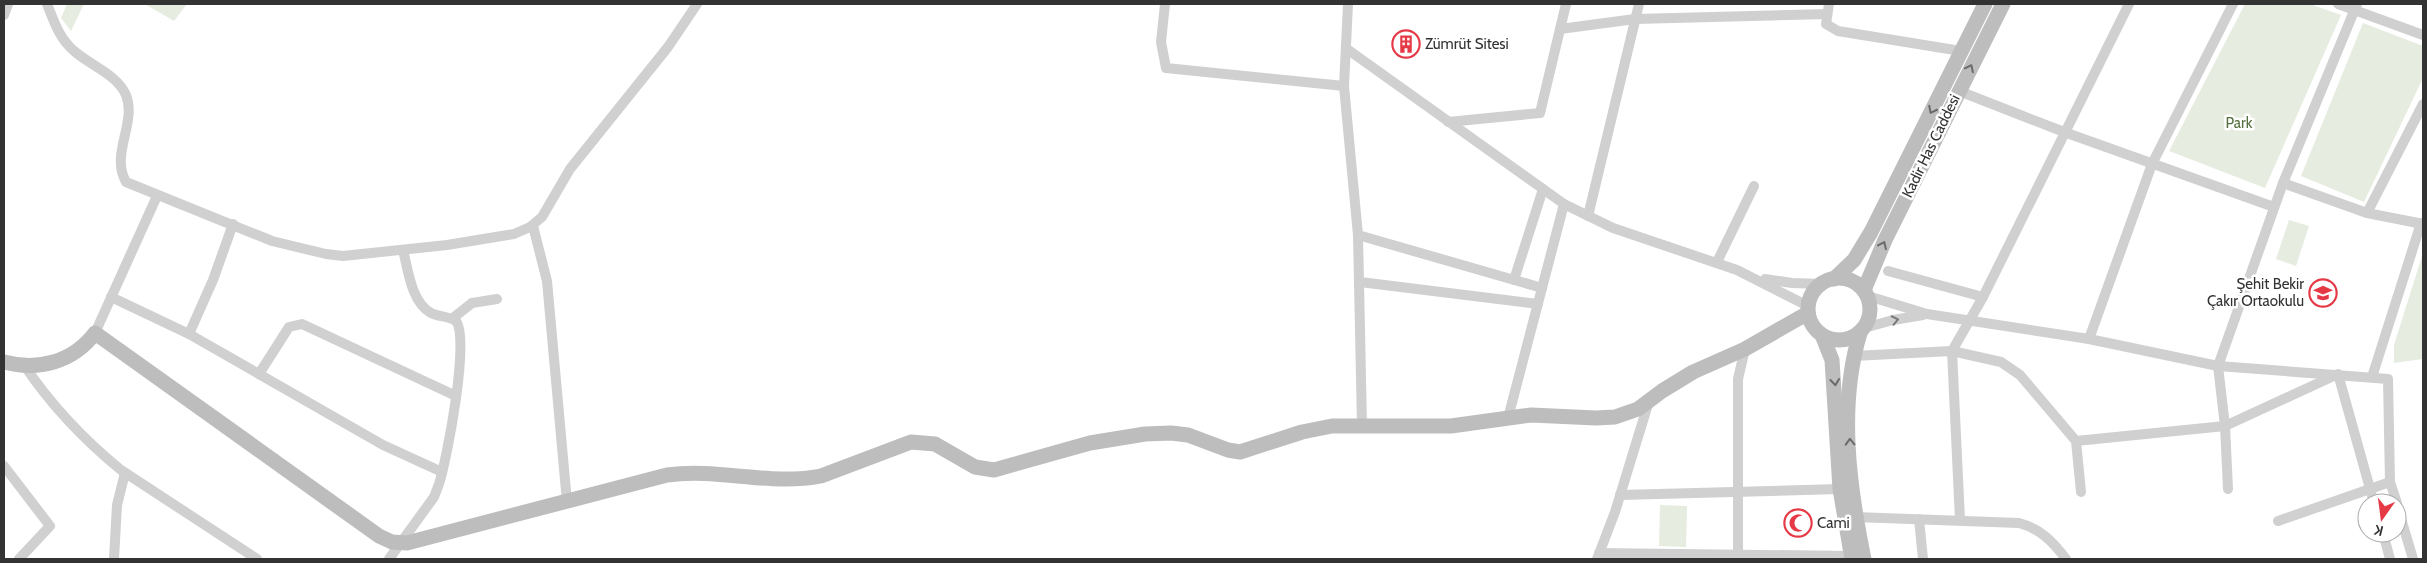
<svg xmlns="http://www.w3.org/2000/svg" width="2427" height="563" viewBox="0 0 2427 563" font-family="Cabin,sans-serif">
  <style>
    .green { fill: #e6ecdf }
    .lines { fill: none; stroke-linecap: round; stroke-linejoin: round }
    .street { stroke: #d0d0d0; stroke-width: 10 }
    .secondary { stroke: #bdbdbd; stroke-width: 15 }
    .oneway { stroke: #6a6a6a }
    .oneway2 { stroke: #7a7a7a }
    .labels { text-anchor: middle; dominant-baseline: central; stroke-width: 5; stroke-linejoin: round; paint-order: stroke }
    .poi-label { font-size: 15px; fill: #333; stroke: #fff; text-anchor: start }
    .park-label { font-size: 15px; fill: #56703f; stroke: #fff }
    .street-label { font-size: 15px; fill: #333; stroke: #fff }
  </style>
  <rect width="100%" height="100%" fill="#fff"/>
  <g class="green">
    <path d="M 67,4 L 84,4 L 71,31 L 61,18 Z"/>
    <path d="M 145,4 L 187,4 L 174,21 Z"/>
    <path d="M 2245,4 L 2310,4 L 2341,15 L 2265,188 L 2169,151 Z"/>
    <path d="M 2363,23 L 2423,46 L 2423,78 L 2364,202 L 2301,176 Z"/>
    <path d="M 2289,220 L 2309,226 L 2296,266 L 2276,259 Z"/>
    <path d="M 2423,253 L 2423,359 L 2394,363 L 2394,345 Z"/>
    <path d="M 1660,505 L 1687,506 L 1686,547 L 1659,546 Z"/>
  </g>
  <g class="lines">
    <g class="street">
      <path d="M 47,4 C 54,21 59,38 73,50 C 89,65 117,74 126,95 C 137,123 110,154 126,182 L 272,241 L 326,254 L 343,256 L 447,245 L 514,234 L 530,227 L 542,217 L 570,169 L 668,47 L 697,4"/>
      <path d="M 1165,4 L 1161,42 L 1166,68 L 1344,86"/>
      <path d="M 1348,4 L 1344,86 L 1358,235 L 1362,425"/>
      <path d="M 1829,4 L 1826,24 L 1838,31 L 1961,51"/>
      <path d="M 2338,4 L 2423,35"/>
      <path d="M 4,15 L 8,4"/>
      <path d="M 1560,29 L 1635,19 L 1827,14"/>
      <path d="M 1347,49 L 1564,204 L 1613,228 L 1737,270 L 1808,306"/>
      <path d="M 1959,91 L 2064,132 L 2274,207"/>
      <path d="M 1448,122 L 1540,113 L 1566,4"/>
      <path d="M 2283,183 L 2367,213 L 2423,224"/>
      <path d="M 2367,213 L 2423,104"/>
      <path d="M 1588,216 L 1639,4"/>
      <path d="M 533,226 L 547,281 L 567,502"/>
      <path d="M 1358,235 L 1542,288"/>
      <path d="M 1717,262 L 1754,186"/>
      <path d="M 1888,271 L 1983,297"/>
      <path d="M 1765,279 L 1792,283 L 1822,284"/>
      <path d="M 1514,280 L 1543,189"/>
      <path d="M 1360,282 L 1538,304"/>
      <path d="M 1868,296 L 1927,314 L 2089,339 L 2218,366 L 2388,379 L 2390,482 L 2397,503"/>
      <path d="M 111,297 L 189,334 L 383,445 L 442,472"/>
      <path d="M 453,318 L 472,303 L 497,299"/>
      <path d="M 1864,328 L 1893,320 L 1923,315"/>
      <path d="M 95,333 L 157,196"/>
      <path d="M 189,334 L 213,280 L 233,224"/>
      <path d="M 2089,339 L 2152,164 L 2233,4"/>
      <path d="M 1853,356 L 1952,351 L 2001,362 L 2020,375 L 2076,441 L 2225,426 L 2338,374 L 2374,503"/>
      <path d="M 24,365 C 51,405 83,439 121,470 L 257,559"/>
      <path d="M 259,374 L 289,327 L 302,324 L 456,396"/>
      <path d="M 2372,377 L 2421,223"/>
      <path d="M 1508,418 L 1564,204"/>
      <path d="M 2076,441 L 2081,492"/>
      <path d="M 4,466 L 50,526 L 19,559"/>
      <path d="M 2228,489 L 2225,426 L 2218,366 L 2283,183 L 2357,4"/>
      <path d="M 1620,495 L 1840,489"/>
      <path d="M 2397,505 L 2413,559"/>
      <path d="M 1855,517 L 2019,523 C 2041,529 2053,542 2066,559"/>
      <path d="M 1919,519 L 1923,559"/>
      <path d="M 1960,520 L 1952,351 L 1983,297 L 2129,4"/>
      <path d="M 2278,521 L 2390,482"/>
      <path d="M 2383,533 L 2390,559"/>
      <path d="M 1599,553 L 1852,556"/>
      <path d="M 1738,554 L 1738,379 L 1745,349"/>
      <path d="M 114,559 L 117,505 L 125,473"/>
      <path d="M 389,559 L 434,497 L 439,484 C 447,459 470,339 456,321 C 449,316 439,317 431,313 C 411,302 408,269 403,250"/>
      <path d="M 1597,559 L 1615,512 L 1649,401"/>
    </g>
    <g class="secondary">
      <circle cx="1839" cy="309" r="31"/>
      <path d="M 1834,279 L 1854,260 L 1871,232 L 1985,4"/>
      <path d="M 1864,290 L 1885,240 L 2003,4"/>
      <path d="M 1860,333 C 1838,406 1849,486 1864,559"/>
      <path d="M 1822,335 L 1832,360 L 1840,489 L 1852,559"/>
      <path d="M 4,362 C 39,371 73,362 95,333 L 379,536 L 392,542 L 407,543 L 667,475 C 720,468 769,486 821,476 L 911,442 L 935,444 L 975,467 L 994,470 L 1090,443 L 1145,434 L 1171,433 L 1188,435 L 1228,450 L 1240,452 L 1302,432 L 1332,426 L 1451,426 L 1531,415 L 1596,418 L 1615,417 L 1638,409 L 1662,391 L 1693,372 L 1745,349 L 1808,313"/>
    </g>
  </g>
  <defs><path id="oneway-chevron" d="M-2-3.5L2.5 0L-2 3.5" fill="none" stroke-width="1.6" stroke-linecap="round" stroke-linejoin="round" transform="scale(1.25)"/></defs>
  <g class="oneway">
    <use href="#oneway-chevron" transform="translate(1970 68) rotate(-64)"/>
    <use href="#oneway-chevron" transform="translate(1932 110) rotate(117)"/>
    <use href="#oneway-chevron" transform="translate(1883 245) rotate(-65)"/>
    <use href="#oneway-chevron" transform="translate(1835 382) rotate(84)"/>
    <use href="#oneway-chevron" transform="translate(1850 442) rotate(-92)"/>
  </g>
  <use class="oneway2" href="#oneway-chevron" transform="translate(1895 320) rotate(-12)"/>
  <defs>
    <g id="building-ring" transform="scale(1.4375)"><circle r="9.5" fill="#fff" stroke="#e63946" stroke-width="1.5"/><path d="M-4-6H4V6H1V3H-1V6H-4ZM-2.5-4.3h1.7v1.8h-1.7ZM.8-4.3h1.7v1.8H.8ZM-2.5-1h1.7V.8h-1.7ZM.8-1h1.7V.8H.8Z" fill="#e63946"/></g>
    <g id="school-ring" transform="scale(1.4375)"><circle r="9.5" fill="#fff" stroke="#e63946" stroke-width="1.5"/><path d="M0-5L7-2L0 1L-7-2ZM-4 1L0 2.5L4 1V4Q0 6-4 4Z" fill="#e63946"/></g>
    <g id="mosque-ring" transform="scale(1.4375)"><circle r="9.5" fill="#fff" stroke="#e63946" stroke-width="1.5"/><path d="M3.5-4.9A6 6 0 1 0 3.5 4.9A5 5 0 1 1 3.5-4.9Z" fill="#e63946"/></g>
  </defs>
  <g fill-rule="evenodd">
    <use href="#building-ring" x="1406" y="44"/>
    <use href="#school-ring" x="2323" y="293"/>
    <use href="#mosque-ring" x="1798" y="523"/>
  </g>
  <g class="labels">
    <g class="poi-label">
      <text x="1425" y="44">Zümrüt Sitesi</text>
      <text x="2304" y="284" text-anchor="end">Şehit Bekir<tspan x="2304" dy="17">Çakır Ortaokulu</tspan></text>
      <text x="1817" y="523">Cami</text>
    </g>
    <g class="park-label">
      <text x="2239" y="123">Park</text>
    </g>
    <g class="street-label">
      <text transform="translate(1931 146) rotate(-64)">Kadir Has Caddesi</text>
    </g>
  </g>
  <rect width="2427" height="563" fill="none" stroke="#333333" stroke-width="10"/>
  <g transform="translate(2382 518) rotate(194)"><circle r="24" fill="#ffffff" stroke="#adadad"/>
  <path d="M0-4L9 19L0 12L-9 19Z" fill="#e63946"/>
  <text y="-8" font-size="14" font-weight="bold" text-anchor="middle" fill="#333333">K</text>
  </g>
</svg>
